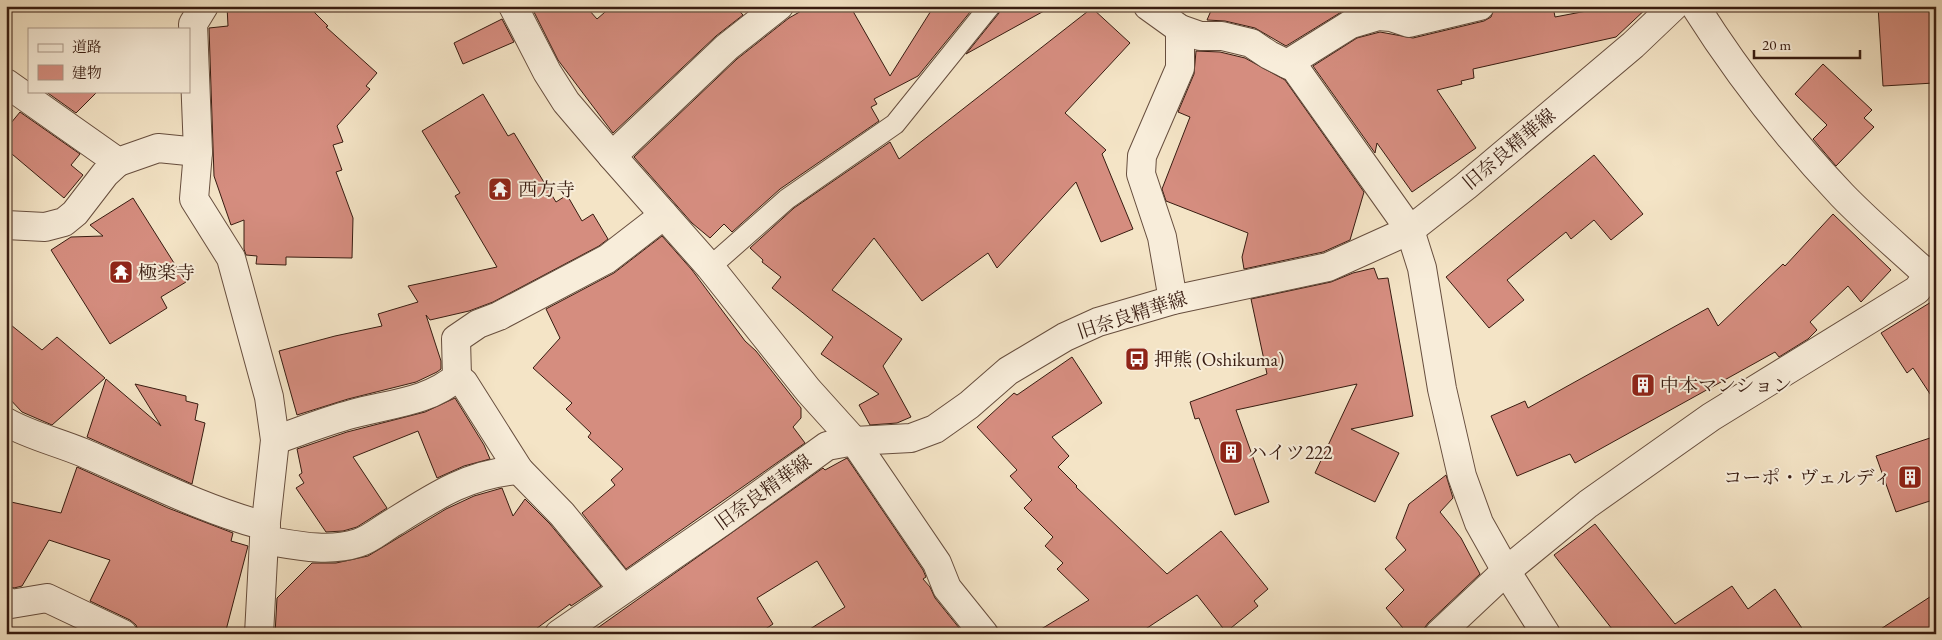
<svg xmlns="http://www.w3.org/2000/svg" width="1942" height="640" viewBox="0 0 1942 640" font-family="'EB Garamond','Noto Serif JP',serif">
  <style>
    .building { fill: #d58d7f; stroke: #381c11 }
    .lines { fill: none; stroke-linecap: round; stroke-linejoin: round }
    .service-casing { stroke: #674e3e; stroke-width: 22 }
    .minor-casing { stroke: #674e3e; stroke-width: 30 }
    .service { stroke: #f8edda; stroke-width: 20 }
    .minor { stroke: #f8edda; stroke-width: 28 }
    .labels { text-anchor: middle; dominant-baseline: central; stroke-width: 4; stroke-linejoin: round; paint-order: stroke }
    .street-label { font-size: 19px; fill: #381c11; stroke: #f8edda }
    .poi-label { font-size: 19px; fill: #381c11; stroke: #f8edda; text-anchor: start }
  </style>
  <rect width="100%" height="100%" fill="#f4e4c6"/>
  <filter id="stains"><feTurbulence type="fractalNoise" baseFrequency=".004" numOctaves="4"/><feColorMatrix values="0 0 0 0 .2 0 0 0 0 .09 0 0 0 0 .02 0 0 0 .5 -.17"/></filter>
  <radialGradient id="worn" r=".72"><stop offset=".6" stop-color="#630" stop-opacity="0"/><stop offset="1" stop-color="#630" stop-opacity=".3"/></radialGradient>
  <g class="building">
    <path d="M 227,6 L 308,6 L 328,26 L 326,27 L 377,73 L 366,86 L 370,89 L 337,126 L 343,142 L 333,145 L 342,170 L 336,172 L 353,218 L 352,258 L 286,257 L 286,265 L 256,264 L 257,256 L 246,255 L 244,249 L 244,220 L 231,225 L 214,176 L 209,28 L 228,26 Z"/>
    <path d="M 531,6 L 597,6 L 589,10 L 597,19 L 612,6 L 735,6 L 743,15 L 716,36 L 613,133 L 558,60 Z"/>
    <path d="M 810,6 L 850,6 L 890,76 L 934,6 L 975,6 L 918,76 L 874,99 L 877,104 L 871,107 L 879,121 L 780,189 L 732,232 L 724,224 L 710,238 L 692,223 L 634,157 L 737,59 L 789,18 Z"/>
    <path d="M 1002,6 L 1053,6 L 966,54 L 999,13 Z"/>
    <path d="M 1213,6 L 1356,6 L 1343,11 L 1286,46 L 1255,28 L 1225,21 L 1207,20 Z"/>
    <path d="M 1495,6 L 1553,6 L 1555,17 L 1592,10 L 1596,6 L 1649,6 L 1616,37 L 1473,69 L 1474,78 L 1461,81 L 1462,84 L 1437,90 L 1476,148 L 1412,192 L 1377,143 L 1375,153 L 1313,66 L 1357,38 L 1380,32 L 1413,38 L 1484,21 L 1491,17 Z"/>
    <path d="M 1878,6 L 1930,6 L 1934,83 L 1883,86 Z"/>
    <path d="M 1092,8 L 1130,43 L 1065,113 L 1106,150 L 1102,154 L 1133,229 L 1101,242 L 1076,182 L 997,268 L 988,253 L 922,301 L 874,238 L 832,290 L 902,339 L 883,366 L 911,417 L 897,423 L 870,425 L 859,405 L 879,394 L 821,354 L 833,337 L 772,288 L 781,277 L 762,262 L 763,260 L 750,248 L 794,208 L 890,142 L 899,159 Z"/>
    <path d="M 502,19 L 514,42 L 463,64 L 454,43 Z"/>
    <path d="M 1196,51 L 1220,52 L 1245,58 L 1285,80 L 1364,192 L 1350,240 L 1323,252 L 1244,269 L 1242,257 L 1248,233 L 1166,201 L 1162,189 L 1190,117 L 1178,112 L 1194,74 Z"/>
    <path d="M 1823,64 L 1872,110 L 1864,118 L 1874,127 L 1836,166 L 1813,139 L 1827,125 L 1795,94 Z"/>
    <path d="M 45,91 L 98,91 L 76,113 Z"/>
    <path d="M 483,94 L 508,136 L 514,133 L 556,202 L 567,195 L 582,221 L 593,214 L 608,239 L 599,246 L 493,302 L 469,311 L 430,320 L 426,315 L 441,361 L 441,369 L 437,372 L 416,382 L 348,399 L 297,415 L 279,351 L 335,336 L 382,326 L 378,314 L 418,302 L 408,286 L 497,267 L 455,196 L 460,193 L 422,131 Z"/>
    <path d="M 20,112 L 80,154 L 71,165 L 83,175 L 64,198 L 6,149 L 6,129 Z"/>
    <path d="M 1594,155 L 1643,214 L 1611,240 L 1594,220 L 1571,239 L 1566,232 L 1507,280 L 1524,300 L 1489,328 L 1446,277 Z"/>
    <path d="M 133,198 L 186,282 L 161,297 L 167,308 L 110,344 L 51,250 L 71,237 L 103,236 L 90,225 Z"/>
    <path d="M 1833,214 L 1891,270 L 1861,302 L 1848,286 L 1810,322 L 1817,330 L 1808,339 L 1779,357 L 1775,352 L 1575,463 L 1570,454 L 1517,476 L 1491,416 L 1525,401 L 1528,408 L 1708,308 L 1718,326 L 1783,264 L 1785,266 Z"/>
    <path d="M 662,236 L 692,270 L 745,341 L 756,351 L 801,408 L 801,418 L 793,427 L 805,443 L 626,569 L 582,513 L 615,485 L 611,480 L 623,469 L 588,437 L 591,433 L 566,409 L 572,403 L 533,368 L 560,338 L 546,309 L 614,273 Z"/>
    <path d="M 1374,268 L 1378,279 L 1388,278 L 1413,416 L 1351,429 L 1399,453 L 1375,502 L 1315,473 L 1357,384 L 1236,410 L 1269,502 L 1235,515 L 1199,418 L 1195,419 L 1190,402 L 1267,374 L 1251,299 L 1331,282 L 1353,273 Z"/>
    <path d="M 1936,299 L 1936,403 L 1913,368 L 1907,373 L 1881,333 Z"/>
    <path d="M 6,321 L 42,350 L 57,337 L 105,378 L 52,425 L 22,412 L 6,395 Z"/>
    <path d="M 1072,357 L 1102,403 L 1052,437 L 1069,456 L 1058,467 L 1077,486 L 1076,487 L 1167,574 L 1221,531 L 1268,589 L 1254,601 L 1258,606 L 1226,632 L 1197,595 L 1138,634 L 1033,634 L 1089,600 L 1057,569 L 1063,563 L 1045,546 L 1053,537 L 1024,508 L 1032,500 L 1010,476 L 1017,470 L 977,427 L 1014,393 L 1017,395 Z"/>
    <path d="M 106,379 L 161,426 L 135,384 L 186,396 L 186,401 L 198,404 L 195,420 L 205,423 L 192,484 L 87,437 Z"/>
    <path d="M 455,398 L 484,445 L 490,459 L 464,466 L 437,478 L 418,431 L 353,457 L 387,508 L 357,527 L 343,531 L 326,532 L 296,488 L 304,483 L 299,475 L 302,473 L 297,449 L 347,432 L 425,412 Z"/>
    <path d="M 1936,436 L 1936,499 L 1896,512 L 1876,456 Z"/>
    <path d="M 847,458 L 923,570 L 926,577 L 923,579 L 930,587 L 935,598 L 964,634 L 802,634 L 845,607 L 817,561 L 757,598 L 773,624 L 758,634 L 589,634 L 823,468 L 825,470 Z"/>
    <path d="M 77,467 L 168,508 L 233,533 L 231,541 L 248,546 L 225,634 L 150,634 L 138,630 L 136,625 L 130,620 L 90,601 L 110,560 L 49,540 L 22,586 L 14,588 L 6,585 L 6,519 L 11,502 L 61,513 Z"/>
    <path d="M 1446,475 L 1453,498 L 1440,512 L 1461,538 L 1480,574 L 1428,623 L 1420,634 L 1408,634 L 1386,608 L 1404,590 L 1385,569 L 1406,550 L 1396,538 L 1409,504 Z"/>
    <path d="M 502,488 L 513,516 L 525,499 L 550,524 L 601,586 L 571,606 L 570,604 L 529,634 L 275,634 L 277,598 L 312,563 L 336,563 L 368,556 L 446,509 L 474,496 Z"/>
    <path d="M 1595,524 L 1675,624 L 1732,586 L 1748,609 L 1775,589 L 1806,634 L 1616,634 L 1554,555 Z"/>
    <path d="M 1936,593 L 1936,634 L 1873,634 Z"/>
  </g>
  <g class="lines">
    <g class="service-casing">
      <path id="service" d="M 710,267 L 787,199 L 895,124 L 990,6"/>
    </g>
    <g class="minor-casing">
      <g id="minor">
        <path d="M 204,6 L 193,24 L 198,152 L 194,199 L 231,258 L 269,397 L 275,440 L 264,540 L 259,634"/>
        <path d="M 513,6 L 547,72 L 566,102 L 612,156 L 727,47 L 779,6"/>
        <path d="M 1148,6 L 1180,29 L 1200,36 L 1222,36 L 1251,43 L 1269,55 L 1295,68 L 1410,230 L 1422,268 L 1442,389 L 1462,476 L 1479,523 L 1506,571 L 1546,634"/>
        <path d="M 1695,6 C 1738,74 1787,137 1842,195 C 1869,223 1900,249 1928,275"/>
        <path d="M 1287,64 L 1351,24 L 1378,16 L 1391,17 L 1409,23 L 1480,6"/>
        <path d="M 6,83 L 118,162 L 158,148 L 198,152"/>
        <path d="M 612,156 L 710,267 L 808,390 L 854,441 L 937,563 L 947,588 L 984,634"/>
        <path d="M 6,225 L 45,227 L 64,222 L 75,213 L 105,174 L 118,162"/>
        <path d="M 1173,300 L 1162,237 L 1141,174 L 1142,156 L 1180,68 L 1180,29"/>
        <path d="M 457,377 L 464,383 L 519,470 L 562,514 L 623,589"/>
        <path d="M 6,422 C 31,436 58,442 84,453 C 142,478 206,511 266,526"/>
        <path d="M 275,440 C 301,431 326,421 352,414 C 388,404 429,402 457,377 L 456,339 L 478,324 L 499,316 L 607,259 L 664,215"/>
        <path d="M 264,540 C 295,545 327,553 358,543 C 371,539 383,528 394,522 C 435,496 470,473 519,470"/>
        <path d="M 6,601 L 11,604 L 47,598 L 123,634"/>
        <path d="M 559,634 L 723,521 L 827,446 L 854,441 L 911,438 L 935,429 L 969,405 L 1008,371 L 1065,337 L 1098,322 L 1173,300 L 1328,267 L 1410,230 L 1466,186 L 1633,45 L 1674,6"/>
        <path d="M 1439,634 L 1506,571 L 1588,504 L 1711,417 L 1917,290 L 1928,275 L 1936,269"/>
      </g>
    </g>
    <use href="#service" class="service"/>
    <use href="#minor" class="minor"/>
  </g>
  <defs>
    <g id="temple-square" transform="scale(1.25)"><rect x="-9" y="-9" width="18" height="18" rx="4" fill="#8f2418" stroke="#f8edda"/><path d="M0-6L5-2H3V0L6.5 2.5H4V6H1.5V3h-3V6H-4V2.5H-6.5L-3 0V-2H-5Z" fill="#fff"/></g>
    <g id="bus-square" transform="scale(1.25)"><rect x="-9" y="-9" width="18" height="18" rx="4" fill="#8f2418" stroke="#f8edda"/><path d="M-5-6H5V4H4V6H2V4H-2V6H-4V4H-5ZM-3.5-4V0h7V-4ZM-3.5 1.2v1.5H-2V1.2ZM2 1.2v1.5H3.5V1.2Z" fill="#fff"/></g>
    <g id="building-square" transform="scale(1.25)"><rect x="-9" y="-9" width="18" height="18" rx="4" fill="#8f2418" stroke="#f8edda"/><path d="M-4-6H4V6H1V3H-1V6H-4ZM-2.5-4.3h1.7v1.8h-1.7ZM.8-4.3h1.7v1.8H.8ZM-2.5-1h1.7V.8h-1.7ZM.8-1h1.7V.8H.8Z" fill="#fff"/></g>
  </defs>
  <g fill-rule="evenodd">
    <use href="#temple-square" x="500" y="189"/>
    <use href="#temple-square" x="121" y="272"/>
    <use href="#bus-square" x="1137" y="359"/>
    <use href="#building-square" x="1643" y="385"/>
    <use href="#building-square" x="1231" y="452"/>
    <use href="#building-square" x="1910" y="477"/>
  </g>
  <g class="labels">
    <g class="street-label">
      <text transform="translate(1509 149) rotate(-40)">旧奈良精華線</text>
      <text transform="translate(1132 315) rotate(-18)">旧奈良精華線</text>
      <text transform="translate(763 492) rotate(-36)">旧奈良精華線</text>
    </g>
    <g class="poi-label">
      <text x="518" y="189">西方寺</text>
      <text x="138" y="272">極楽寺</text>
      <text x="1154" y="359">押熊 (Oshikuma)</text>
      <text x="1660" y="385">中本マンション</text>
      <text x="1248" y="452">ハイツ222</text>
      <text x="1892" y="477" text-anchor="end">コーポ・ヴェルディ</text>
    </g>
  </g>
  <rect width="1942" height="640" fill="none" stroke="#f4e4c6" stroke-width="25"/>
  <rect x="8" y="8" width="1927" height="625" fill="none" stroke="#381c11" stroke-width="2.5"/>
  <rect x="12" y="12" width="1917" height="615" fill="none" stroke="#381c11"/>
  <rect x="28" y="28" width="162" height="65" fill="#f8edda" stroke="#ab998a"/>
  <rect x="38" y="44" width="25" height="8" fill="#f8edda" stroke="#ab998a"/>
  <text x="72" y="52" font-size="15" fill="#381c11">道路</text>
  <rect x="38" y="65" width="25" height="15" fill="#d58d7f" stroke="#ab998a"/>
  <text x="72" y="78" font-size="15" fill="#381c11">建物</text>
  <path d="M1754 50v8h106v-8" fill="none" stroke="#381c11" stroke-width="2.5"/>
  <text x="1762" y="50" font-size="15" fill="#381c11" stroke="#f8edda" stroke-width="4" paint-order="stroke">20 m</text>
  <rect width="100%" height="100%" filter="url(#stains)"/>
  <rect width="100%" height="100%" fill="url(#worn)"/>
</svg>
